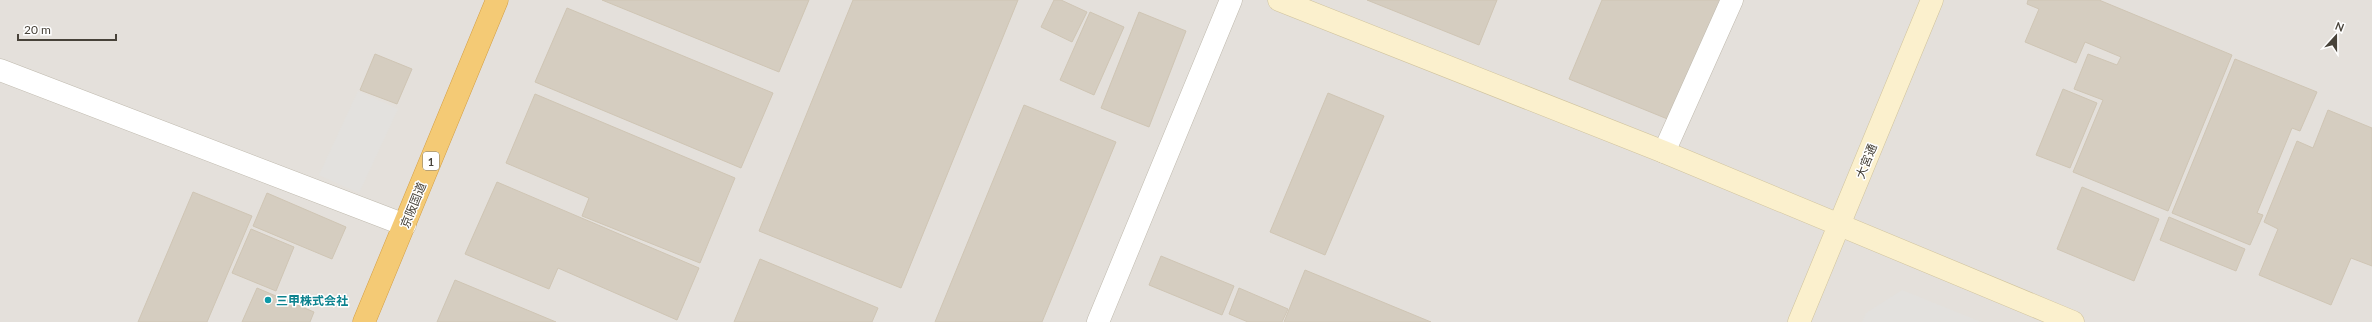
<svg xmlns="http://www.w3.org/2000/svg" width="2372" height="322" viewBox="0 0 2372 322" font-family="Lato,'Noto Sans JP',sans-serif">
  <style>
    .industrial { fill: #e4e0db }
    .parking { fill: #e3e1de }
    .building { fill: #d5cdc0; stroke: #cfc5b4 }
    .lines { fill: none; stroke-linecap: round; stroke-linejoin: round }
    .street-casing { stroke: #bfb9ad; stroke-width: 23 }
    .secondary-casing { stroke: #d0c39d; stroke-width: 23 }
    .highway-casing { stroke: #d39f45; stroke-width: 23 }
    .street { stroke: #fff; stroke-width: 22 }
    .secondary { stroke: #fbf0cd; stroke-width: 22 }
    .highway { stroke: #f4ca75; stroke-width: 22 }
    .culture-dot { fill: #0f9aa8; stroke: #fff; stroke-width: 1.5 }
    .labels { text-anchor: middle; dominant-baseline: central; stroke-width: 3; stroke-linejoin: round; paint-order: stroke }
    .shield { fill: #fff; stroke: #7e7b74; stroke-width: 1 }
    .shield-label { font-size: 11px; font-weight: bold; fill: #474239 }
    .street-label { font-size: 12px; fill: #474239; stroke: #fff }
    .culture-label { font-size: 12px; font-weight: bold; fill: #0d838f; stroke: #fff; text-anchor: start }
  </style>
  <rect width="100%" height="100%" fill="#f4f1ea"/>
  <rect class="industrial" x="0" y="0" width="2372" height="322"/>
  <g class="parking">
    <path d="M 358,91 L 398,109 L 359,193 L 319,175 Z"/>
    <path d="M 1902,290 L 1981,322 L 1862,322 L 1866,313 Z"/>
  </g>
  <g class="building">
    <path d="M 602,0 L 809,0 L 779,72 Z"/>
    <path d="M 853,0 L 1018,0 L 901,288 L 759,231 Z"/>
    <path d="M 1054,0 L 1061,0 L 1087,12 L 1072,42 L 1041,27 Z"/>
    <path d="M 1367,0 L 1497,0 L 1479,45 Z"/>
    <path d="M 1602,0 L 1722,0 L 1670,120 L 1569,79 Z"/>
    <path d="M 2028,0 L 2099,0 L 2232,55 L 2168,211 L 2073,172 L 2103,100 L 2074,89 L 2088,54 L 2117,65 L 2121,57 L 2085,42 L 2076,63 L 2025,42 L 2039,9 L 2027,4 Z"/>
    <path d="M 567,8 L 773,93 L 741,168 L 535,82 Z"/>
    <path d="M 1090,12 L 1124,27 L 1094,95 L 1060,80 Z"/>
    <path d="M 1139,12 L 1186,31 L 1149,127 L 1101,108 Z"/>
    <path d="M 375,54 L 412,69 L 397,104 L 360,90 Z"/>
    <path d="M 2235,59 L 2317,92 L 2300,131 L 2292,128 L 2257,213 L 2263,215 L 2250,245 L 2172,213 Z"/>
    <path d="M 2063,89 L 2097,103 L 2070,168 L 2036,155 Z"/>
    <path d="M 1328,93 L 1384,116 L 1325,255 L 1270,232 Z"/>
    <path d="M 535,94 L 735,178 L 700,263 L 582,216 L 589,198 L 506,163 Z"/>
    <path d="M 1024,105 L 1116,142 L 1042,322 L 935,322 Z"/>
    <path d="M 2328,110 L 2372,128 L 2372,266 L 2351,258 L 2331,305 L 2259,275 L 2278,229 L 2264,222 L 2297,141 L 2313,148 Z"/>
    <path d="M 497,182 L 699,268 L 677,320 L 558,268 L 549,289 L 465,254 Z"/>
    <path d="M 2082,187 L 2159,219 L 2134,281 L 2057,249 Z"/>
    <path d="M 193,192 L 252,216 L 207,322 L 138,322 Z"/>
    <path d="M 267,193 L 346,227 L 332,259 L 253,226 Z"/>
    <path d="M 2169,217 L 2245,249 L 2236,271 L 2160,240 Z"/>
    <path d="M 251,229 L 294,247 L 276,291 L 232,273 Z"/>
    <path d="M 1161,256 L 1234,286 L 1222,315 L 1149,285 Z"/>
    <path d="M 760,259 L 878,308 L 872,322 L 734,322 Z"/>
    <path d="M 1305,270 L 1431,322 L 1284,322 Z"/>
    <path d="M 455,280 L 556,322 L 437,322 Z"/>
    <path d="M 257,288 L 314,312 L 310,322 L 242,322 Z"/>
    <path d="M 1239,288 L 1288,309 L 1282,322 L 1248,322 L 1229,314 Z"/>
  </g>
  <g class="lines">
    <g class="street-casing">
      <g id="street">
        <path d="M 0,70 L 405,225"/>
        <path d="M 1664,152 L 1732,0"/>
        <path d="M 1098,322 L 1231,0"/>
      </g>
    </g>
    <g class="secondary-casing">
      <g id="secondary">
        <path d="M 1279,0 L 1664,152 L 2073,322"/>
        <path d="M 1799,322 L 1932,0"/>
      </g>
    </g>
    <g class="highway-casing">
      <path id="highway" d="M 364,322 L 497,0"/>
    </g>
    <use href="#street" class="street"/>
    <use href="#secondary" class="secondary"/>
    <use href="#highway" class="highway"/>
  </g>
  <circle class="culture-dot" cx="268" cy="300" r="4"/>
  <g class="labels">
    <rect class="shield" x="423" y="152" width="16" height="18" rx="3"/>
    <g class="shield-label">
      <text x="431" y="161">1</text>
    </g>
    <g class="street-label">
      <text transform="translate(1866 161) rotate(-68)">大宮通</text>
      <text transform="translate(413 205) rotate(-68)">京阪国道</text>
    </g>
    <g class="culture-label">
      <text x="276" y="300">三甲株式会社</text>
    </g>
  </g>
  <g transform="translate(2336 36) rotate(21)" stroke="#ffffff" stroke-width="3" paint-order="stroke">
  <path d="M0-3L7 15L0 10L-7 15Z" fill="#474239"/>
  <text y="-6" font-size="11" font-weight="bold" text-anchor="middle" fill="#474239">N</text>
  </g>
  <path d="M18 34v6h98v-6" fill="none" stroke="#474239" stroke-width="2"/>
  <text x="24" y="34" font-size="12" fill="#474239" stroke="#ffffff" stroke-width="3" paint-order="stroke">20 m</text>
</svg>
